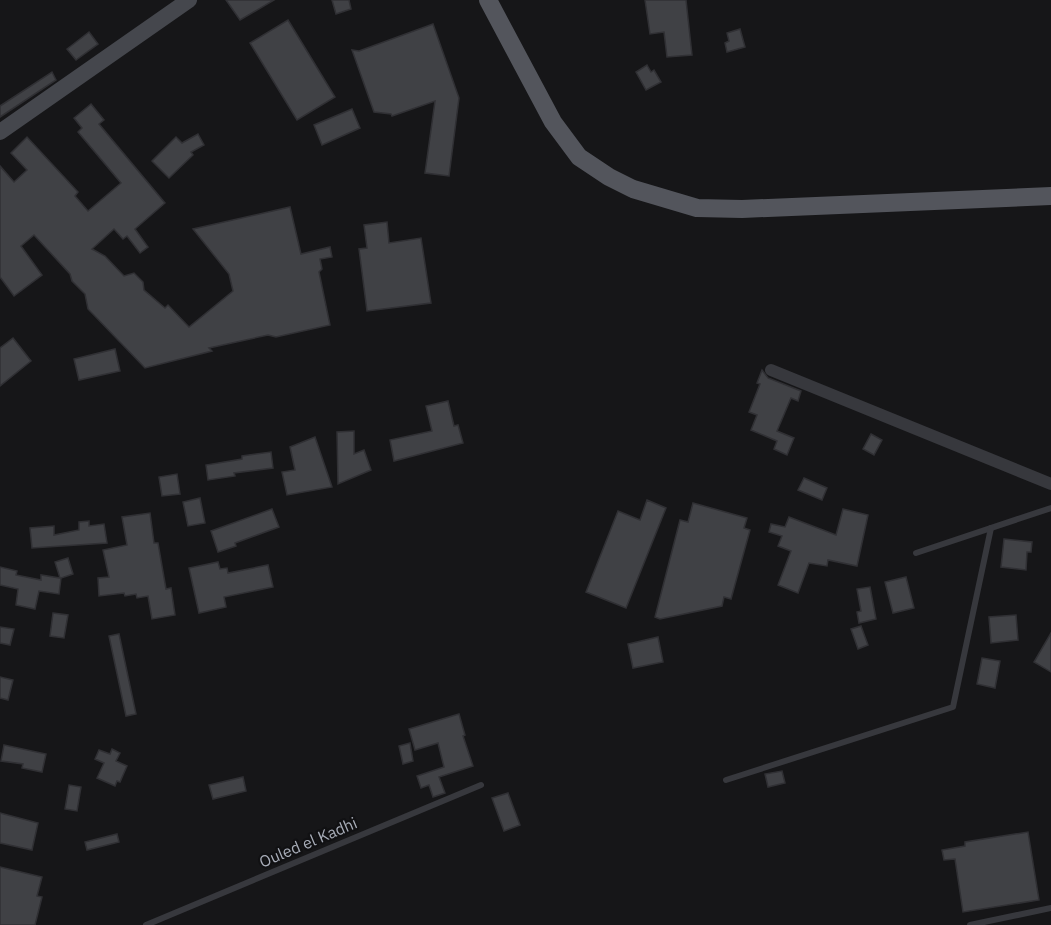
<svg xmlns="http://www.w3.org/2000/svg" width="1051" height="925" viewBox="0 0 1051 925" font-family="'IBM Plex Sans',sans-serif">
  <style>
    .building { fill: #404145; stroke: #303034; stroke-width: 1.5 }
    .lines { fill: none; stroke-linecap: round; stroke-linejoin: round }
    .lane { stroke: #37383d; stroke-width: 6 }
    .street { stroke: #37383d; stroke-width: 12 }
    .secondary { stroke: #45474d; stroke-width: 16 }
    .primary { stroke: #53555c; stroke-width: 18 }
    .labels { text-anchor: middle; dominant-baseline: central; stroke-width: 4.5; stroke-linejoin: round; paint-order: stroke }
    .street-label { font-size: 16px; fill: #a8adb8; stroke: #111113 }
  </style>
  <rect width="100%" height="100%" fill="#161618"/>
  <g class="building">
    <path d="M 226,0 L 274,0 L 240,20 Z"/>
    <path d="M 332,0 L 349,0 L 351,9 L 336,14 Z"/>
    <path d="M 645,0 L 686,0 L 692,55 L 667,57 L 664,32 L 650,34 Z"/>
    <path d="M 288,20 L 335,97 L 297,120 L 250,43 Z"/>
    <path d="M 433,24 L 459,98 L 449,176 L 425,173 L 435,101 L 392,116 L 391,114 L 374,112 L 352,50 L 359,51 Z"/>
    <path d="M 740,29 L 745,47 L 727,52 L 725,43 L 729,41 L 727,33 Z"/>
    <path d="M 89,32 L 98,44 L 76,60 L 67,49 Z"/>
    <path d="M 647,65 L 651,72 L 654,70 L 661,82 L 646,90 L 636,72 Z"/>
    <path d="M 52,72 L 56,80 L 0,117 L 0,106 Z"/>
    <path d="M 91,104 L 104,120 L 99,124 L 165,203 L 135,229 L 148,247 L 140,253 L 127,236 L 123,239 L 114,229 L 92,249 L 105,256 L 124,276 L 134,273 L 143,282 L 144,290 L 165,308 L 168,305 L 189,327 L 233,291 L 229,274 L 193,229 L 290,207 L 301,254 L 330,247 L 332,257 L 320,259 L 322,269 L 319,272 L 330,325 L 276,337 L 268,335 L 209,348 L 212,351 L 145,368 L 88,309 L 85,294 L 72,281 L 70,274 L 34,235 L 21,246 L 42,275 L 14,296 L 0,277 L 0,166 L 14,182 L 27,170 L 11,153 L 27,137 L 78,192 L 75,196 L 88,211 L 121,183 L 78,132 L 82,128 L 74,118 Z"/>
    <path d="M 352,109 L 360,128 L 322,145 L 314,125 Z"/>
    <path d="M 198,134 L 204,145 L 191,152 L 193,155 L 169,178 L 152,161 L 176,137 L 182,143 Z"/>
    <path d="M 387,222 L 389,243 L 421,238 L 431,303 L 367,311 L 359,249 L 367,248 L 364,225 Z"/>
    <path d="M 13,338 L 31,361 L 0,386 L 0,348 Z"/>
    <path d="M 115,349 L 120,371 L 79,380 L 74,359 Z"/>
    <path d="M 762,370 L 768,378 L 801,391 L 798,401 L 791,398 L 777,431 L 794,438 L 787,455 L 774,449 L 777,441 L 751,430 L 757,415 L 749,412 L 760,384 L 757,383 Z"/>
    <path d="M 448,401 L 454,426 L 458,425 L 463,443 L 394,461 L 390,440 L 432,431 L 426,406 Z"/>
    <path d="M 354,431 L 354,454 L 364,450 L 371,470 L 338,484 L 337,432 Z"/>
    <path d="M 871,434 L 882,440 L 874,455 L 863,449 Z"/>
    <path d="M 315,437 L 332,487 L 287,495 L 282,472 L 295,470 L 290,447 Z"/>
    <path d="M 271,452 L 273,468 L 234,473 L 235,476 L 208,480 L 206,465 L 242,459 L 242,456 Z"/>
    <path d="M 177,474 L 180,494 L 162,496 L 159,477 Z"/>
    <path d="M 804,478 L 827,488 L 822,500 L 798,490 Z"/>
    <path d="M 200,498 L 205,523 L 188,526 L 183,502 Z"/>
    <path d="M 647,500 L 666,508 L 626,608 L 586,592 L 618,511 L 640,520 Z"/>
    <path d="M 693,503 L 747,518 L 744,528 L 750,530 L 731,599 L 724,597 L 722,606 L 660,619 L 655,617 L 680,520 L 688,522 Z"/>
    <path d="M 272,509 L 279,527 L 235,543 L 236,546 L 218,552 L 211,531 Z"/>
    <path d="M 843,509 L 868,515 L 857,566 L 828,560 L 827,566 L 809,563 L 798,593 L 778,585 L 791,551 L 778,546 L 782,536 L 769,532 L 771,524 L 785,527 L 789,517 L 836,535 Z"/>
    <path d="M 150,513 L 154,543 L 158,543 L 166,589 L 171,588 L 175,615 L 152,619 L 148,596 L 137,598 L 136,594 L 125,596 L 124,593 L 99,596 L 98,578 L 109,577 L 103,550 L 127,545 L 122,517 Z"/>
    <path d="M 89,521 L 89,526 L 104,524 L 107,543 L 32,548 L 30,528 L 54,526 L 54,535 L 79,530 L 79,522 Z"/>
    <path d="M 1004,539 L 1032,542 L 1031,552 L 1027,552 L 1026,570 L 1001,567 Z"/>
    <path d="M 68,558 L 73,574 L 61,578 L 59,594 L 39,591 L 35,609 L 16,605 L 18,589 L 0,585 L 0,567 L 17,571 L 16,575 L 41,580 L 41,575 L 60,578 L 55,562 Z"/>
    <path d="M 218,562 L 220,569 L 227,568 L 228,573 L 268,565 L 273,587 L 224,597 L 226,607 L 199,613 L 189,568 Z"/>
    <path d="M 906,577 L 914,608 L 893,613 L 885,582 Z"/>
    <path d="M 870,587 L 876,619 L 859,623 L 857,612 L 861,611 L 857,589 Z"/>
    <path d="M 53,613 L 68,615 L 64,638 L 50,636 Z"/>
    <path d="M 1016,615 L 1018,640 L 991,643 L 989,617 Z"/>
    <path d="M 861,626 L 868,645 L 858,649 L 851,629 Z"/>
    <path d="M 0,627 L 14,629 L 10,645 L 0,643 Z"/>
    <path d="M 1051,633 L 1051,672 L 1034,662 Z"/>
    <path d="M 119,634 L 136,714 L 126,716 L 109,636 Z"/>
    <path d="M 658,637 L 663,662 L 633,668 L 628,644 Z"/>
    <path d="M 982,658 L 1000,661 L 995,688 L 977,684 Z"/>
    <path d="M 0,677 L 13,680 L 8,700 L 0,698 Z"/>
    <path d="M 459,714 L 465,735 L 463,736 L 473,766 L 439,777 L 445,793 L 433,797 L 429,785 L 421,788 L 417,776 L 444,767 L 438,743 L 415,750 L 409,729 Z"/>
    <path d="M 410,743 L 413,761 L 403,764 L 399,746 Z"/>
    <path d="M 4,745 L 46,754 L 42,772 L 22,768 L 23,764 L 1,761 Z"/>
    <path d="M 112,749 L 120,753 L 116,761 L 127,766 L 120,782 L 117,781 L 115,786 L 97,778 L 104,763 L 95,759 L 99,750 L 110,754 Z"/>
    <path d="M 782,771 L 785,783 L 768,787 L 765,774 Z"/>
    <path d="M 243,777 L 246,791 L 213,799 L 209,785 Z"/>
    <path d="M 69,785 L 81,787 L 77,811 L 65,809 Z"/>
    <path d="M 508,793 L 520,825 L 504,831 L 492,798 Z"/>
    <path d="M 0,813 L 38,823 L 32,850 L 0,843 Z"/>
    <path d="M 1028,832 L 1039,900 L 963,912 L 955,859 L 944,860 L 942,850 L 965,846 L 965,842 Z"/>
    <path d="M 117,834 L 119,842 L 87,850 L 85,842 Z"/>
    <path d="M 0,867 L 42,877 L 37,896 L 42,897 L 35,925 L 0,925 Z"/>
  </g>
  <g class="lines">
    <g class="lane">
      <path d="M 916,553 L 1051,508"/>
      <path d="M 726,780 L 953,707 L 991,528"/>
      <path d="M 146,925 L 481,785"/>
      <path d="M 970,925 L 1051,908"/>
    </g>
    <path class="street" d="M 771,370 L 1051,484"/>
    <path class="secondary" d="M 0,132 L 189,0"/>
    <path class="primary" d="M 488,0 L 553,122 L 579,157 L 609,177 L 633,189 L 697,208 L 742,209 L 1051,196"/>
  </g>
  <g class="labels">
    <g class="street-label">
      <text transform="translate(308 842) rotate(-23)">Ouled el Kadhi</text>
    </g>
  </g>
</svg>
